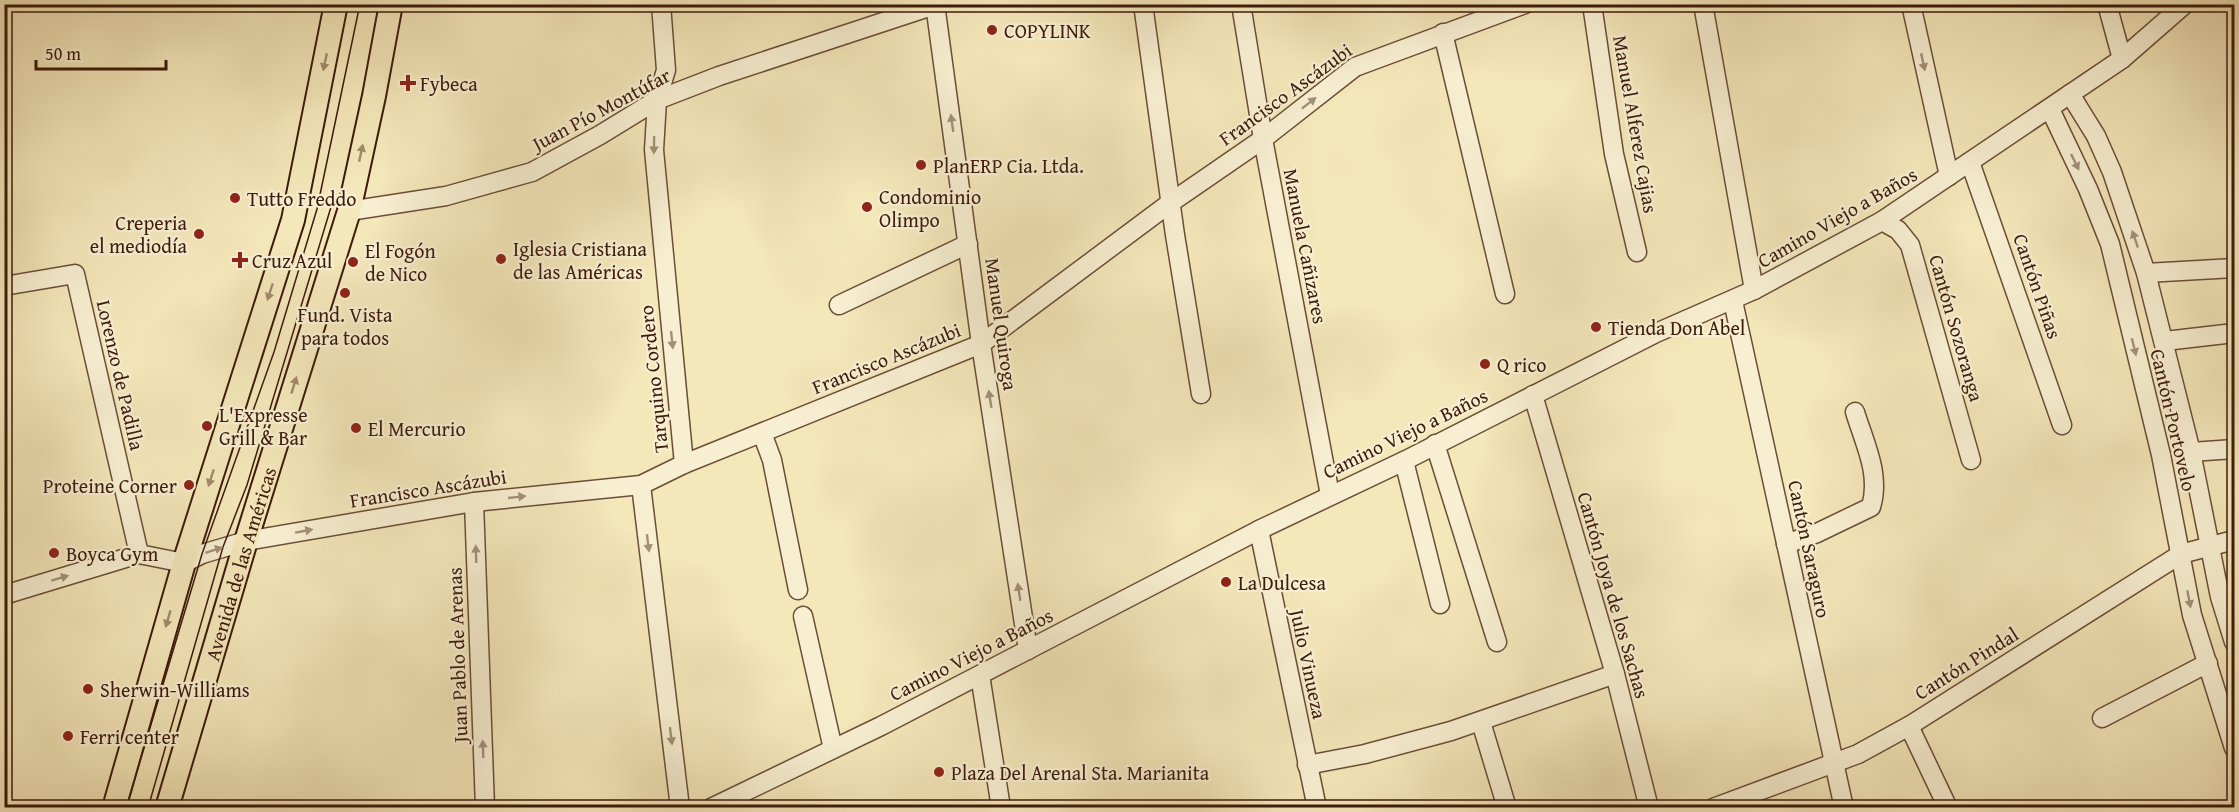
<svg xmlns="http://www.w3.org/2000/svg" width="2239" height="812" viewBox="0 0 2239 812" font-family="'Gentium Book Plus',serif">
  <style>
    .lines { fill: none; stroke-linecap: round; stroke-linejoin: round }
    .minor-casing { stroke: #6b4e37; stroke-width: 21 }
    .major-casing { stroke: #3d1b0b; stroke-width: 26 }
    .minor { stroke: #f8efd2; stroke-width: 18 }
    .major { stroke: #f4e7ba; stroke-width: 22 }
    .tram { stroke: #3d1b0b; stroke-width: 1.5 }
    .oneway { fill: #a28b6b }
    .oneway2 { fill: #a49078 }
    .poi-dot { fill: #8f2418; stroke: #f8efd2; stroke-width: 2 }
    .labels { text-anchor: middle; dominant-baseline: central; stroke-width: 4.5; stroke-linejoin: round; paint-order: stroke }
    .poi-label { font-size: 20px; fill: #3d1b0b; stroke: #f8efd2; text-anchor: start }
    .street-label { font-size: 20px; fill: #3d1b0b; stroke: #f8efd2 }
  </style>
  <rect width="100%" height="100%" fill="#f4e7ba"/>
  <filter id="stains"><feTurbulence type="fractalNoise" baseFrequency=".00333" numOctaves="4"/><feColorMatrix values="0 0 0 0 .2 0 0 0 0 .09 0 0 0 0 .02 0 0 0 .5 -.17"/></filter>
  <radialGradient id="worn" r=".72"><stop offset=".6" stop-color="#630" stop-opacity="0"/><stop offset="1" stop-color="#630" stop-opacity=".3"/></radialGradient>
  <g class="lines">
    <g class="minor-casing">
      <g id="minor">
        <path d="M 661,4 L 666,70 L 657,100 L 654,150 L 684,464"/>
        <path d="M 935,4 L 981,344 L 1028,650"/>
        <path d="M 1143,4 L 1175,235 L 1201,394"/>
        <path d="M 1241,4 L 1263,139 L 1330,495"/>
        <path d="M 1592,4 L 1614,154 L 1637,252"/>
        <path d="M 1703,4 L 1754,290"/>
        <path d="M 1911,4 L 1949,176"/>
        <path d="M 2107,4 L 2122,59"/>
        <path d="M 1443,33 L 1505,294"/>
        <path d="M 2070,94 L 2096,136 L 2112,172 L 2146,273 L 2191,452 L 2220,597 L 2234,642"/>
        <path d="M 2050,109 L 2088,189 L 2110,244 L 2161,455 L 2192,615 L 2234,748"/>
        <path d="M 1970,162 L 2062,425"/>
        <path d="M 349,211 L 446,196 L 532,172 L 600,135 L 657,100 L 719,76 L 938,4"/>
        <path d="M 1882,221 L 1898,230 L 1910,245 L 1971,460"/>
        <path d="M 2146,273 L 2234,268"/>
        <path d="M 4,286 L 75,274 L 139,554"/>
        <path d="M 1733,301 L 1844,808"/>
        <path d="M 839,305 L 968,244"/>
        <path d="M 2165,341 L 2234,333"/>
        <path d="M 1533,395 L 1615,674 L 1649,808"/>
        <path d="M 762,433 L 772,460 L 798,590"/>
        <path d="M 1435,444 L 1497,642"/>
        <path d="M 2191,452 L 2234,449"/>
        <path d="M 1404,461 L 1440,604"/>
        <path d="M 641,485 L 680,808"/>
        <path d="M 474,502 L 485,808"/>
        <path d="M 1259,530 L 1317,808"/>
        <path d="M 1786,544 L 1817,533 L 1871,507 C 1881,474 1864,442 1855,412"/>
        <path d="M 4,595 L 139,554 L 184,563 L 202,554 L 246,541 L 474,502 L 641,485 L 684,464 L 981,344 L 1170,203 L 1263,139 L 1355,67 L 1525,4"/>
        <path d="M 803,616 L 833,749"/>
        <path d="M 980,675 L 1001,808"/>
        <path d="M 2102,718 L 2208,663"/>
        <path d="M 1481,722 L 1507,808"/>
        <path d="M 1909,726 L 1948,808"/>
        <path d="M 1307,765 L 1365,754 L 1451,731 L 1615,674"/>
        <path d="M 711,808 L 881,726 L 1259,530 L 1404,461 L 1656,333 L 1754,290 L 1882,221 L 2122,59 L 2185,4"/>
        <path d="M 1713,808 L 1858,754 L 1909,726 L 2181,554 L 2234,540"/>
      </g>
    </g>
    <g class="major-casing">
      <g id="major">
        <path d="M 114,808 L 184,563 L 293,220 L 336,4"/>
        <path id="s1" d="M 167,808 L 246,541 L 349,211 L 374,96 L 391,4"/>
      </g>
    </g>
    <use href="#minor" class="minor"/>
    <use href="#major" class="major"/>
    <g class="tram">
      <path d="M 126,808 L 202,554 L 274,352 L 317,209 L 360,4"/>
      <path d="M 148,808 L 223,547 L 247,485 L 331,207"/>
    </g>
  </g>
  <defs><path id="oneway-solid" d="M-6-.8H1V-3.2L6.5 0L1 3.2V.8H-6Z" transform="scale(1.5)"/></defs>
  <g class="oneway">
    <use href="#oneway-solid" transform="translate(325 62) rotate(102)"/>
    <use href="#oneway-solid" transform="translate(361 153) rotate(-78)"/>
    <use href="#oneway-solid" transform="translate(270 292) rotate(108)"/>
    <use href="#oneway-solid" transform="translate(294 385) rotate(-73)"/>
    <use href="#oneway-solid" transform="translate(211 478) rotate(108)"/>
    <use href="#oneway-solid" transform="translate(168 619) rotate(106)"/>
  </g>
  <g class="oneway2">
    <use href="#oneway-solid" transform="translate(1923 62) rotate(78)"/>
    <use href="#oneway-solid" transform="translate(1309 103) rotate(-38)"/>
    <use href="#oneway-solid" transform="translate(952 123) rotate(-98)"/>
    <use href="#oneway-solid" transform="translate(654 145) rotate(91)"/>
    <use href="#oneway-solid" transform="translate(2075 162) rotate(64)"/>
    <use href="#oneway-solid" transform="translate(2135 239) rotate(-109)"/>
    <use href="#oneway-solid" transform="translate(672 340) rotate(84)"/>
    <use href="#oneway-solid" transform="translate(2134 347) rotate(76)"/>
    <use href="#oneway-solid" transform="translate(990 399) rotate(-99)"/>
    <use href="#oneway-solid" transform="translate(517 497) rotate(-6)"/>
    <use href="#oneway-solid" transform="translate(304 531) rotate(-10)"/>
    <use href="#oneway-solid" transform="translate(648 543) rotate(83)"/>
    <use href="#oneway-solid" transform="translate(214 550) rotate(-18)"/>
    <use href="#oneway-solid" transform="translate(476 554) rotate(-92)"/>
    <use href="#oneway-solid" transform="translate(60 578) rotate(-17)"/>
    <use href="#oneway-solid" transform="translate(1019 592) rotate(-99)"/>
    <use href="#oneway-solid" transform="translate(2189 599) rotate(79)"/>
    <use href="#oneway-solid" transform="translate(671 736) rotate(83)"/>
    <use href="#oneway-solid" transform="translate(483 749) rotate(-92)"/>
  </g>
  <g class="poi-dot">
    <circle cx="992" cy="30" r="6"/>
    <path d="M405 74h6v6h6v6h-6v6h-6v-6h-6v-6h6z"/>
    <circle cx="921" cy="165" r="6"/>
    <circle cx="235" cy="198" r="6"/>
    <circle cx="867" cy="207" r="6"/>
    <circle cx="199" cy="234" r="6"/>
    <circle cx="501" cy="259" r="6"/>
    <path d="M237 251h6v6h6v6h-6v6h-6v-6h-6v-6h6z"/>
    <circle cx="353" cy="262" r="6"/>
    <circle cx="345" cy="293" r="6"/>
    <circle cx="1596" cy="327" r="6"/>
    <circle cx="1485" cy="364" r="6"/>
    <circle cx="207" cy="426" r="6"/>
    <circle cx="356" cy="428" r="6"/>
    <circle cx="189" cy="485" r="6"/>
    <circle cx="54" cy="553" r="6"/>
    <circle cx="1226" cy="582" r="6"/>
    <circle cx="88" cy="689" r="6"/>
    <circle cx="68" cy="736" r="6"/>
    <circle cx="939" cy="772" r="6"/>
  </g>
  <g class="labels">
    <g class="poi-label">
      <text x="1004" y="30">COPYLINK</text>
      <text x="420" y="83">Fybeca</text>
      <text x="933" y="165">PlanERP Cia. Ltda.</text>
      <text x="879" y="196">Condominio<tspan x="879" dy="23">Olimpo</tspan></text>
      <text x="247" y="198">Tutto Freddo</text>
      <text x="187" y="222" text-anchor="end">Creperia<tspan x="187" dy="23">el mediodía</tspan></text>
      <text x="513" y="248">Iglesia Cristiana<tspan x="513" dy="23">de las Américas</tspan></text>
      <text x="365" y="250">El Fogón<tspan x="365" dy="23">de Nico</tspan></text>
      <text x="252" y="260">Cruz Azul</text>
      <text x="345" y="314" text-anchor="middle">Fund. Vista<tspan x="345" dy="23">para todos</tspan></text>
      <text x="1608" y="327">Tienda Don Abel</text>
      <text x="1497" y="364">Q rico</text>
      <text x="219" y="414">L'Expresse<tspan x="219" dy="23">Grill &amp; Bar</tspan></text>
      <text x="368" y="428">El Mercurio</text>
      <text x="177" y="485" text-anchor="end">Proteine Corner</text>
      <text x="66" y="553">Boyca Gym</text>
      <text x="1238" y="582">La Dulcesa</text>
      <text x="100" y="689">Sherwin-Williams</text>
      <text x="80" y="736">Ferri center</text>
      <text x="951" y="772">Plaza Del Arenal Sta. Marianita</text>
    </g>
    <g class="street-label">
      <text transform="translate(1285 94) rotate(-36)">Francisco Ascázubi</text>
      <text transform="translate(601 109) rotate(-28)">Juan Pío Montúfar</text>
      <text transform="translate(1636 124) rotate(80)">Manuel Alferez Cajias</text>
      <text transform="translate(1837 217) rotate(-30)">Camino Viejo a Baños</text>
      <text transform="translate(1306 246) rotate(79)">Manuela Cañizares</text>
      <text transform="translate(2038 286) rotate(71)">Cantón Piñas</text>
      <text transform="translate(1002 324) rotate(82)">Manuel Quiroga</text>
      <text transform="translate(1957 328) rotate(74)">Cantón Sozoranga</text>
      <text transform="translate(886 358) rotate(-22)">Francisco Ascázubi</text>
      <text transform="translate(121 375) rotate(77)">Lorenzo de Padilla</text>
      <text transform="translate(653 379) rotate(-96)">Tarquino Cordero</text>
      <text transform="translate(2174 420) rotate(77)">Cantón Portovelo</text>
      <text transform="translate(1405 433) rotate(-26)">Camino Viejo a Baños</text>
      <text transform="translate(428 488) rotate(-9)">Francisco Ascázubi</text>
      <text transform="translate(1810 549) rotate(78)">Cantón Saraguro</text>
      <text stroke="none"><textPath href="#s1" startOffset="255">Avenida de las Américas</textPath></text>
      <text transform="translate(1614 595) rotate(74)">Cantón Joya de los Sachas</text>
      <text transform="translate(971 654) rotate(-27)">Camino Viejo a Baños</text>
      <text transform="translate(457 655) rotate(-92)">Juan Pablo de Arenas</text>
      <text transform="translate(1966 663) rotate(-32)">Cantón Pindal</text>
      <text transform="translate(1309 664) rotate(78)">Julio Vinueza</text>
    </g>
  </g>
  <rect width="2239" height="812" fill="none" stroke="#f4e7ba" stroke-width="24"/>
  <rect x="6" y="6" width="2227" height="800" fill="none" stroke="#3d1b0b" stroke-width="3"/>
  <rect x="12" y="12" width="2215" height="788" fill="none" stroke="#3d1b0b" stroke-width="1.5"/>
  <path d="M36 60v9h130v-9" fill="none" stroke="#3d1b0b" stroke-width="3"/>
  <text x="45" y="60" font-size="18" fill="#3d1b0b" stroke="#f8efd2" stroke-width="4.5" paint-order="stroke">50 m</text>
  <rect width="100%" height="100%" filter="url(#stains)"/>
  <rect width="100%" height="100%" fill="url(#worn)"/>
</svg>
